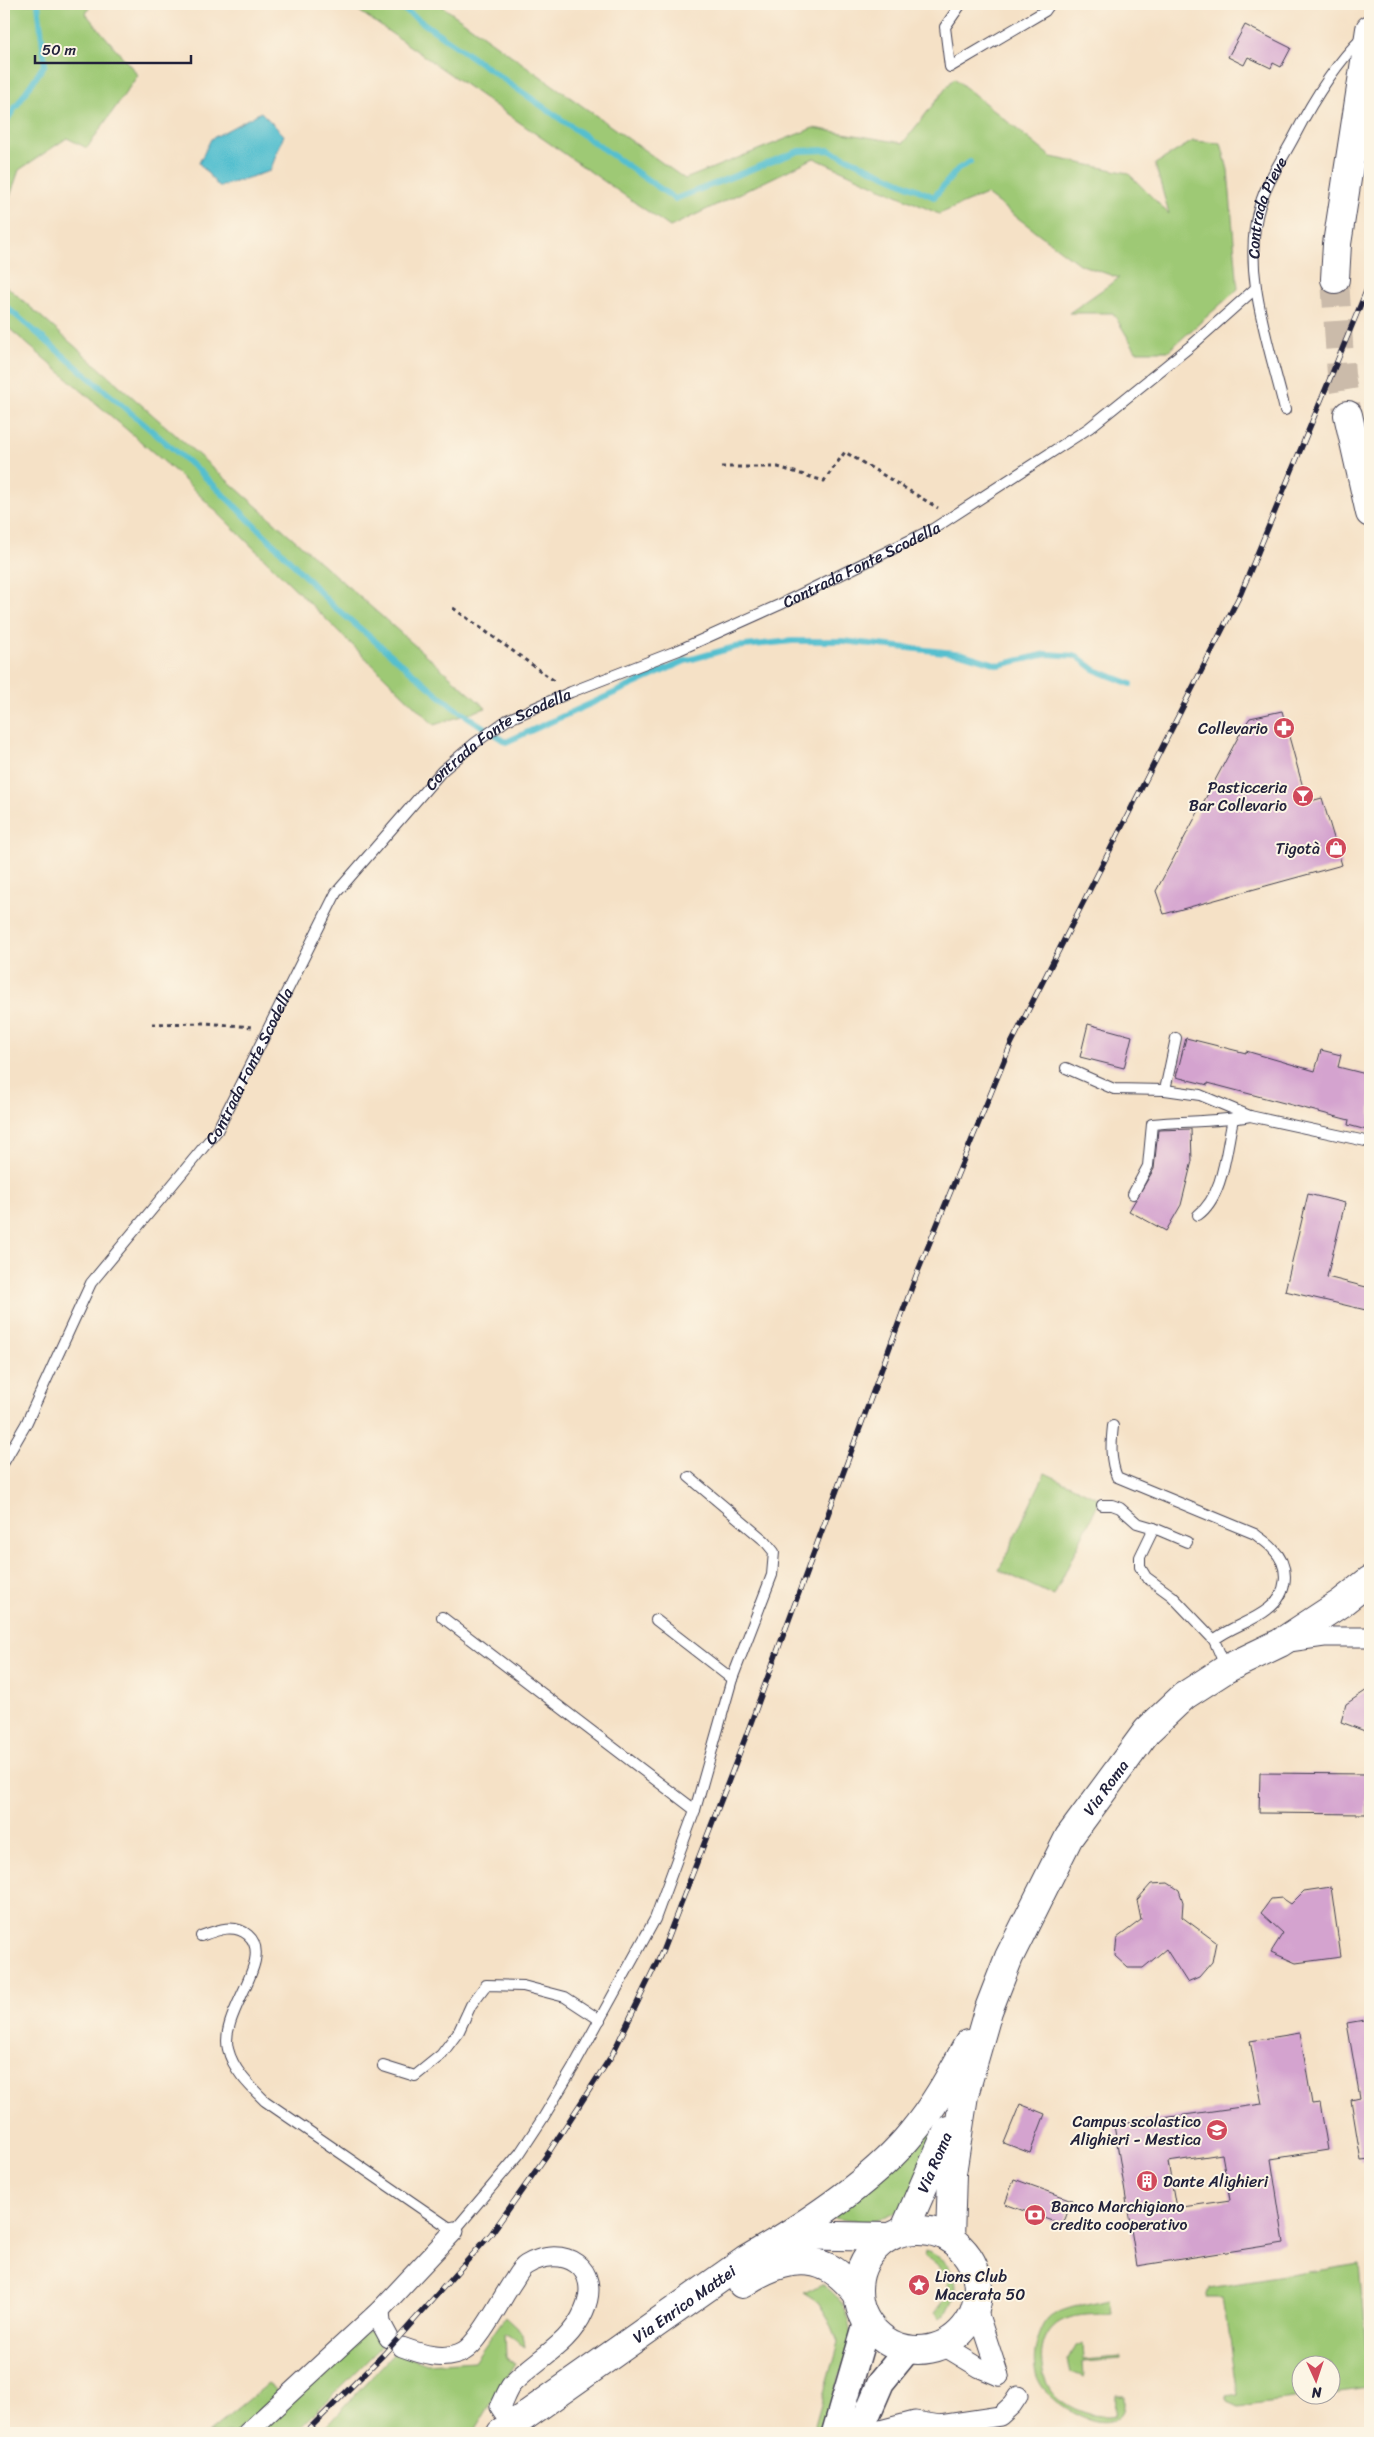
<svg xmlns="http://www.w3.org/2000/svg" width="1374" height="2437" viewBox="0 0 1374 2437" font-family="Sriracha,sans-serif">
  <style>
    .green { fill: #9ec975; stroke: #607658 }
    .water { fill: #54bfcf; stroke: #3b7085 }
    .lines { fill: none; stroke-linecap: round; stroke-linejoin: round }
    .stream { stroke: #54bfcf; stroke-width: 6 }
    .building { fill: #d4a3cf; fill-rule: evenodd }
    .primary-tunnel { stroke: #cbbbaa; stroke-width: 28; stroke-dasharray: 28 14; stroke-linecap: butt }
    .service-casing { stroke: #423f50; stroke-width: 12 }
    .minor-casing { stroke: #423f50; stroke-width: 21 }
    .secondary-casing { stroke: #423f50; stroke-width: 29 }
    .primary-casing { stroke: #423f50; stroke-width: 30 }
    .path { stroke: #423f50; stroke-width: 3; stroke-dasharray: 4 4; stroke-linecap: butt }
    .service { stroke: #fff; stroke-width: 10 }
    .minor { stroke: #fff; stroke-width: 19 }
    .secondary { stroke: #fff; stroke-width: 26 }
    .primary { stroke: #fff; stroke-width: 28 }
    .rail-casing { stroke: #22223b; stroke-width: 5.5 }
    .rail { stroke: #fcf5e5; stroke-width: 4; stroke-dasharray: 11; stroke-linecap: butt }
    .labels { text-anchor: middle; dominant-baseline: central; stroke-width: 4; stroke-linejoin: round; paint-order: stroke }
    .street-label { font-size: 16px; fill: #22223b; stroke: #fcf5e5 }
    .poi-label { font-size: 16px; fill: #22223b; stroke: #fcf5e5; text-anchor: end }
  </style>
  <rect width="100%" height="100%" fill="#fcf5e5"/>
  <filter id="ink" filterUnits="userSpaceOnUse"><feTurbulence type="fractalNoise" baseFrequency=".02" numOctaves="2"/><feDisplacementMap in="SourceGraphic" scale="10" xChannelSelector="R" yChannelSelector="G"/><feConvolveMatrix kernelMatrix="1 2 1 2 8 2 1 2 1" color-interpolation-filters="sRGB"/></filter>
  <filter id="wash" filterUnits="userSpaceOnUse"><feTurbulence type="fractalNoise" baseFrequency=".0096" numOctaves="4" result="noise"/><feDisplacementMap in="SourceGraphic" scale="20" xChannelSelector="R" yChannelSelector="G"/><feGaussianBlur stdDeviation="1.12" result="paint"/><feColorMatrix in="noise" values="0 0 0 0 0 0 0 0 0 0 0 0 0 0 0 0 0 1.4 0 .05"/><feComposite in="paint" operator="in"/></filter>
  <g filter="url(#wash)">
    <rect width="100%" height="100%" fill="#f5e1c6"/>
    <g class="green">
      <path d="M 4,4 L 91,4 L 86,14 L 138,75 L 87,148 L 67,138 L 19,170 L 4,214 Z"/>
      <path d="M 349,4 L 439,4 L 685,179 L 813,128 L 903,143 L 954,78 L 1051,157 L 1128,173 L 1169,214 L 1155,164 L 1193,141 L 1221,143 L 1228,170 L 1238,289 L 1168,351 L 1136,351 L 1113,313 L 1069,313 L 1119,278 L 1079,264 L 986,194 L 939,214 L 814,158 L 670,227 Z"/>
      <path d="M 4,284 L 486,708 L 434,725 L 176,472 L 4,324 Z"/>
      <path d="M 1045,1473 L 1100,1499 L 1054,1596 L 999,1570 Z"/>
      <path d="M 931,2124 L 937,2127 L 909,2204 C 876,2224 866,2224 828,2217 Z"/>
      <path d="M 925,2251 C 958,2261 967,2295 940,2318 L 935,2312 C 956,2291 952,2269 924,2258 Z"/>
      <path d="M 1359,2264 L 1369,2388 L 1332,2393 L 1332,2364 L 1302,2364 L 1302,2394 L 1323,2395 L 1238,2406 L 1227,2401 L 1226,2396 L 1237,2394 L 1223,2298 L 1206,2298 L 1209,2288 Z"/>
      <path d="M 822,2284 C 843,2299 850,2313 852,2339 L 821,2433 L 815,2425 L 838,2342 L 828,2318 L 818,2302 L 804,2293 Z"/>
      <path d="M 1110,2299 L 1112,2313 C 1098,2315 1079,2314 1066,2319 C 1038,2329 1036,2366 1050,2389 C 1062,2407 1094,2420 1115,2415 L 1116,2395 L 1124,2395 C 1124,2401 1125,2409 1121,2414 C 1103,2437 1051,2403 1040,2383 C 1033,2371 1033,2356 1037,2343 C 1039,2335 1043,2325 1048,2319 C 1060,2307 1094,2303 1110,2299 Z"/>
      <path d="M 505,2317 L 523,2334 L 525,2347 L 505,2333 L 506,2358 L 516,2363 L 473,2433 L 320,2433 L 395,2352 L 427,2364 L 474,2361 Z"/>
      <path d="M 373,2330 L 386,2342 L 295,2433 L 254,2433 L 363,2333 Z"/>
      <path d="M 1082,2343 L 1083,2360 L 1121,2357 L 1121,2359 L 1083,2362 L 1084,2378 L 1071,2373 L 1068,2360 L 1075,2346 Z"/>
      <path d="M 268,2384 L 280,2393 L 238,2433 L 208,2433 Z"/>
    </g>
    <path class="water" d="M 261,112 L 284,135 L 270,171 L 219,187 L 199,163 L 211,139 Z"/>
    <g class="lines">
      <g class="stream">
        <path d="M 396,4 L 675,199 L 799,151 L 829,150 L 934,197 L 958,169 L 970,162"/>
        <path d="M 4,124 L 45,64 L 38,4"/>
        <path d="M 4,305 L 199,471 L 279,549 L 331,604 L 453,707 L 506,742 L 685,661 L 735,647 L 792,641 L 843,641 L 963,654 L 999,665 L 1047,654 L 1077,656 L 1095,670 L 1131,684"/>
      </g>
    </g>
    <g id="blocks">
      <g class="building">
        <path d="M 1245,25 L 1291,48 L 1281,67 L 1273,63 L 1271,68 L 1248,57 L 1244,65 L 1228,57 Z"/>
        <path d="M 1282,711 L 1307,802 L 1322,798 L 1342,865 L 1164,914 L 1156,891 L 1243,728 L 1250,718 Z"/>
        <path d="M 1088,1024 L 1132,1036 L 1124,1068 L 1080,1057 Z"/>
        <path d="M 1186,1038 L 1246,1053 L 1246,1051 L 1315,1071 L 1321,1050 L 1341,1055 L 1338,1067 L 1370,1075 L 1370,1131 L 1348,1125 L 1349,1120 L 1208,1083 L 1208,1085 L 1176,1077 Z"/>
        <path d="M 1191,1129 L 1192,1161 L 1181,1205 L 1166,1231 L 1129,1211 L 1154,1169 L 1158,1130 Z"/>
        <path d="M 1308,1194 L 1345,1203 L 1327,1277 L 1370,1288 L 1370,1311 L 1285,1291 Z"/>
        <path d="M 1370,1688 L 1370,1733 L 1341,1722 L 1346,1704 Z"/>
        <path d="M 1260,1773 L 1367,1774 L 1366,1814 L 1259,1813 Z"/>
        <path d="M 1168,1883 L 1179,1890 L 1183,1902 L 1182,1917 L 1216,1942 L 1212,1962 L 1199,1977 L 1187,1982 L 1166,1949 L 1143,1968 L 1128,1968 L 1115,1956 L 1117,1938 L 1141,1920 L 1137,1900 L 1151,1884 Z"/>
        <path d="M 1331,1887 L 1341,1957 L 1296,1963 L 1271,1952 L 1283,1933 L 1261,1913 L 1271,1899 L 1282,1898 L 1291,1904 L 1304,1891 Z"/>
        <path d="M 1370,2019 L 1370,2160 L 1361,2161 L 1351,2100 L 1360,2098 L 1347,2023 Z"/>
        <path d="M 1300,2033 L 1312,2104 L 1320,2103 L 1328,2150 L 1271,2159 L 1284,2243 L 1137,2266 L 1114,2125 L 1262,2104 L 1250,2041 ZM 1222,2154 L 1230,2200 L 1176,2208 L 1168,2162 Z"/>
        <path d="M 1020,2104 L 1045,2114 L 1030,2153 L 1004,2143 Z"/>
        <path d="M 1014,2179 L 1072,2200 L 1063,2225 L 1005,2204 Z"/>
      </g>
    </g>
  </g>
  <g filter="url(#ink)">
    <use href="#blocks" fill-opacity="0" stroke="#423f50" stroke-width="1"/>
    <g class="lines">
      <path class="primary-tunnel" d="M 1335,279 L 1341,375 L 1348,415"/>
      <g class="service-casing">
        <g id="service">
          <path d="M 961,4 L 945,27 L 950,67 L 1045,11 L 1050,4"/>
          <path id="s1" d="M 1285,410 C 1270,347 1240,268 1260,205 C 1267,181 1283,158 1294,137 C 1312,102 1335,64 1363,37"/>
          <path d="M 1066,1068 L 1114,1089 L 1165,1090 L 1200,1095 L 1250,1116"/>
          <path d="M 1165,1090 L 1176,1038"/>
          <path d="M 1133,1194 L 1148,1166 L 1152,1124 C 1185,1121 1219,1122 1250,1116 L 1370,1142"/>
          <path d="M 1198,1215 C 1224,1196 1226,1149 1233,1119"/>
          <path d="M 1113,1426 C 1111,1444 1110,1460 1117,1477 L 1255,1534 C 1261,1539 1268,1543 1273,1549 C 1291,1567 1288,1594 1268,1609 C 1252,1622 1230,1627 1214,1640 L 1226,1668"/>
          <path id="s2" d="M 4,1462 L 26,1424 L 91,1283 L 217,1131 L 336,893 L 442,771 L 475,743 L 507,720 L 571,692 L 679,650 L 779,605 L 933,529 L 1089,428 L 1192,345 L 1256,288"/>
          <path d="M 1102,1505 L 1112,1505 L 1120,1508 L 1137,1523 L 1154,1528"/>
          <path d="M 1187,1542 L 1154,1528 L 1140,1557 L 1140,1567 L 1146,1577 L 1172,1596 L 1214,1640"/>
          <path d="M 442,1617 L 695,1810"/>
          <path d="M 656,1620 L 732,1679"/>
          <path d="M 201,1936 C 217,1930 234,1923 248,1935 C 276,1959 219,2013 228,2049 C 233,2070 250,2086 265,2101 L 454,2231 L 520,2153 L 543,2118 L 573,2068 L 655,1919 L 695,1810 L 732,1679 L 772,1575 L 774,1552 L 765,1541 L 689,1477"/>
          <path d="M 383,2066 L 415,2076 L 441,2055 L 459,2031 L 471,2005 L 486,1985 L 523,1986 L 565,1997 L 600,2020"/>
        </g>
      </g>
      <g class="minor-casing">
        <g id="minor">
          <path d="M 1289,1642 L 1324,1637 L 1370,1637"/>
          <path d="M 976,2306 L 999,2376"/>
          <path d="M 380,2310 L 381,2323 L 389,2338"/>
          <path d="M 942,2345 L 980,2368 L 999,2376"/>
          <path d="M 402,2347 C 421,2354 445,2362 464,2351 C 480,2342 502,2297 514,2280 C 517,2275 521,2268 526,2265 C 564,2243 603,2268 584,2311 C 570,2344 536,2359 512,2384 C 507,2390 504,2400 500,2407 L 512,2425"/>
          <path d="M 247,2433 L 380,2310 L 454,2231"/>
          <path d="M 869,2433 L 915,2421 L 940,2425 L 1000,2416 L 1012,2405 L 1018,2396"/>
        </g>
      </g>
      <g class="secondary-casing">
        <g id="secondary">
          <path d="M 835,2433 L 867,2323"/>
          <path d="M 859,2433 L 881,2382 L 908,2349"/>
        </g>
      </g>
      <g class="primary-casing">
        <g id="primary">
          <path d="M 1335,279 L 1337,244 L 1370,29"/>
          <path d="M 1348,415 L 1370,513"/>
          <circle cx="918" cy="2290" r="60"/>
          <path id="s3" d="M 904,2231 L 948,2130"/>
          <path d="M 789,2235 L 887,2237"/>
          <path id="s4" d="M 950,2239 L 952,2173 L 964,2095 L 988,2011 L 1009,1957 L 1069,1837 L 1147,1731 L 1184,1696 L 1226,1669 L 1280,1643 L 1341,1603 L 1370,1580"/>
          <path d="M 742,2284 C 766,2267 799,2253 827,2267 C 839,2272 848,2283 857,2293"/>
          <path id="s5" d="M 501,2433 L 746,2260 C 801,2228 871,2183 911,2134 C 934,2107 951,2075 968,2044"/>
        </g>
      </g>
      <g class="path">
        <path d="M 721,467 L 778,467 L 824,481 L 845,452 L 938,508"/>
        <path d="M 453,608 L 556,682"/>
        <path d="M 152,1024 L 205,1023 L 253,1027"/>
      </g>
      <use href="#service" class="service"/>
      <use href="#minor" class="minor"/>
      <use href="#secondary" class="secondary"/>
      <use href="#primary" class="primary"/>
      <g class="rail-casing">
        <path id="rail" d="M 305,2433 L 384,2354 L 491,2234 L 549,2152 L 612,2055 L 662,1952 L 746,1736 L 916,1276 L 1011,1044 L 1241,593 L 1370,282"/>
      </g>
      <use href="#rail" class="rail"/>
    </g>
  </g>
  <defs>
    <g id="pharmacy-disc" transform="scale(1.125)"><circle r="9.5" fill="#d1495b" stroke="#fcf5e5"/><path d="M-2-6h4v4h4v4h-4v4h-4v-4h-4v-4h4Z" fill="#fff"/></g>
    <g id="bar-disc" transform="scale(1.125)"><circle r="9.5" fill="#d1495b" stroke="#fcf5e5"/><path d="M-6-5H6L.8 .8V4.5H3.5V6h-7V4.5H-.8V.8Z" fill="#fff"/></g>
    <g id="shop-disc" transform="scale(1.125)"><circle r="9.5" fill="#d1495b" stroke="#fcf5e5"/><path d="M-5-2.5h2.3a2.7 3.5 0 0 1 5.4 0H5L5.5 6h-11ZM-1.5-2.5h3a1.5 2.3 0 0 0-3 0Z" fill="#fff"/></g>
    <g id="school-disc" transform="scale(1.125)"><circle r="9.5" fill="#d1495b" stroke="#fcf5e5"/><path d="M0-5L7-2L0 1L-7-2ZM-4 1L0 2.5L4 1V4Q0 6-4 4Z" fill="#fff"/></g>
    <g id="building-disc" transform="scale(1.125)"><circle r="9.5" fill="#d1495b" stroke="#fcf5e5"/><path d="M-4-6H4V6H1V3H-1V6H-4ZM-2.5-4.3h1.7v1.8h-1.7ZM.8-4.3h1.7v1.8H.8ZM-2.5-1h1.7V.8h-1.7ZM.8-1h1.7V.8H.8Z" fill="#fff"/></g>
    <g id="bank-disc" transform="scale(1.125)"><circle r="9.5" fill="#d1495b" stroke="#fcf5e5"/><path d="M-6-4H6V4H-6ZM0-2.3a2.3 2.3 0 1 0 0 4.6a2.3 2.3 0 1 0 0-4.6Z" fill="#fff"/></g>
    <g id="sight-disc" transform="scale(1.125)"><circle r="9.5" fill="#d1495b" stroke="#fcf5e5"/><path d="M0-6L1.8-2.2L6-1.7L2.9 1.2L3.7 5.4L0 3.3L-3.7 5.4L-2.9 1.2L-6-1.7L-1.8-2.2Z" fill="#fff"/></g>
  </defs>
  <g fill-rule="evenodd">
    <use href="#pharmacy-disc" x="1284" y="728"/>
    <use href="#bar-disc" x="1303" y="796"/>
    <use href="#shop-disc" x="1336" y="848"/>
    <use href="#school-disc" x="1217" y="2130"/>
    <use href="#building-disc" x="1147" y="2181"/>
    <use href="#bank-disc" x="1035" y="2215"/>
    <use href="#sight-disc" x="919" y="2285"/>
  </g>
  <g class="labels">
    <g class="street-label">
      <text stroke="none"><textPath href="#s1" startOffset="208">Contrada Pieve</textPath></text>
      <text stroke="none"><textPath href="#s2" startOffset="1294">Contrada Fonte Scodella</textPath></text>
      <text stroke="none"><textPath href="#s2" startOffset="889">Contrada Fonte Scodella</textPath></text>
      <text stroke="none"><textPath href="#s2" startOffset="469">Contrada Fonte Scodella</textPath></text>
      <text stroke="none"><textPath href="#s4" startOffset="486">Via Roma</textPath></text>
      <text stroke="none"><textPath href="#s3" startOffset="75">Via Roma</textPath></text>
      <text stroke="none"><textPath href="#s5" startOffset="224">Via Enrico Mattei</textPath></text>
    </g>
    <g class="poi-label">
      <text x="1268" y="728">Collevario</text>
      <text x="1287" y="787">Pasticceria<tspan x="1287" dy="18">Bar Collevario</tspan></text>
      <text x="1320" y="848">Tigotà</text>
      <text x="1201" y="2121">Campus scolastico<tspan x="1201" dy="18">Alighieri - Mestica</tspan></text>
      <text x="1163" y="2181" text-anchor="start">Dante Alighieri</text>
      <text x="1051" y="2206" text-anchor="start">Banco Marchigiano<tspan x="1051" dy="18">credito cooperativo</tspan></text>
      <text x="935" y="2276" text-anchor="start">Lions Club<tspan x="935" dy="18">Macerata 50</tspan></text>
    </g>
  </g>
  <rect width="1374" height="2437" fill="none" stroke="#fcf5e5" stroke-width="20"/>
  <g transform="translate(1316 2380) rotate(177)"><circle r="24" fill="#fcf5e5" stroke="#a5a1a1"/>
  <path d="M0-4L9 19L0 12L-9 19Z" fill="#d1495b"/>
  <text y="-8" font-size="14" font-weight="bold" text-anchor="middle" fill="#22223b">N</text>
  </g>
  <path d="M35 55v8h156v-8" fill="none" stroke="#22223b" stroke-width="2.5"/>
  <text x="42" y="55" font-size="15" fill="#22223b" stroke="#fcf5e5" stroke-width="4" paint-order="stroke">50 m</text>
</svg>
